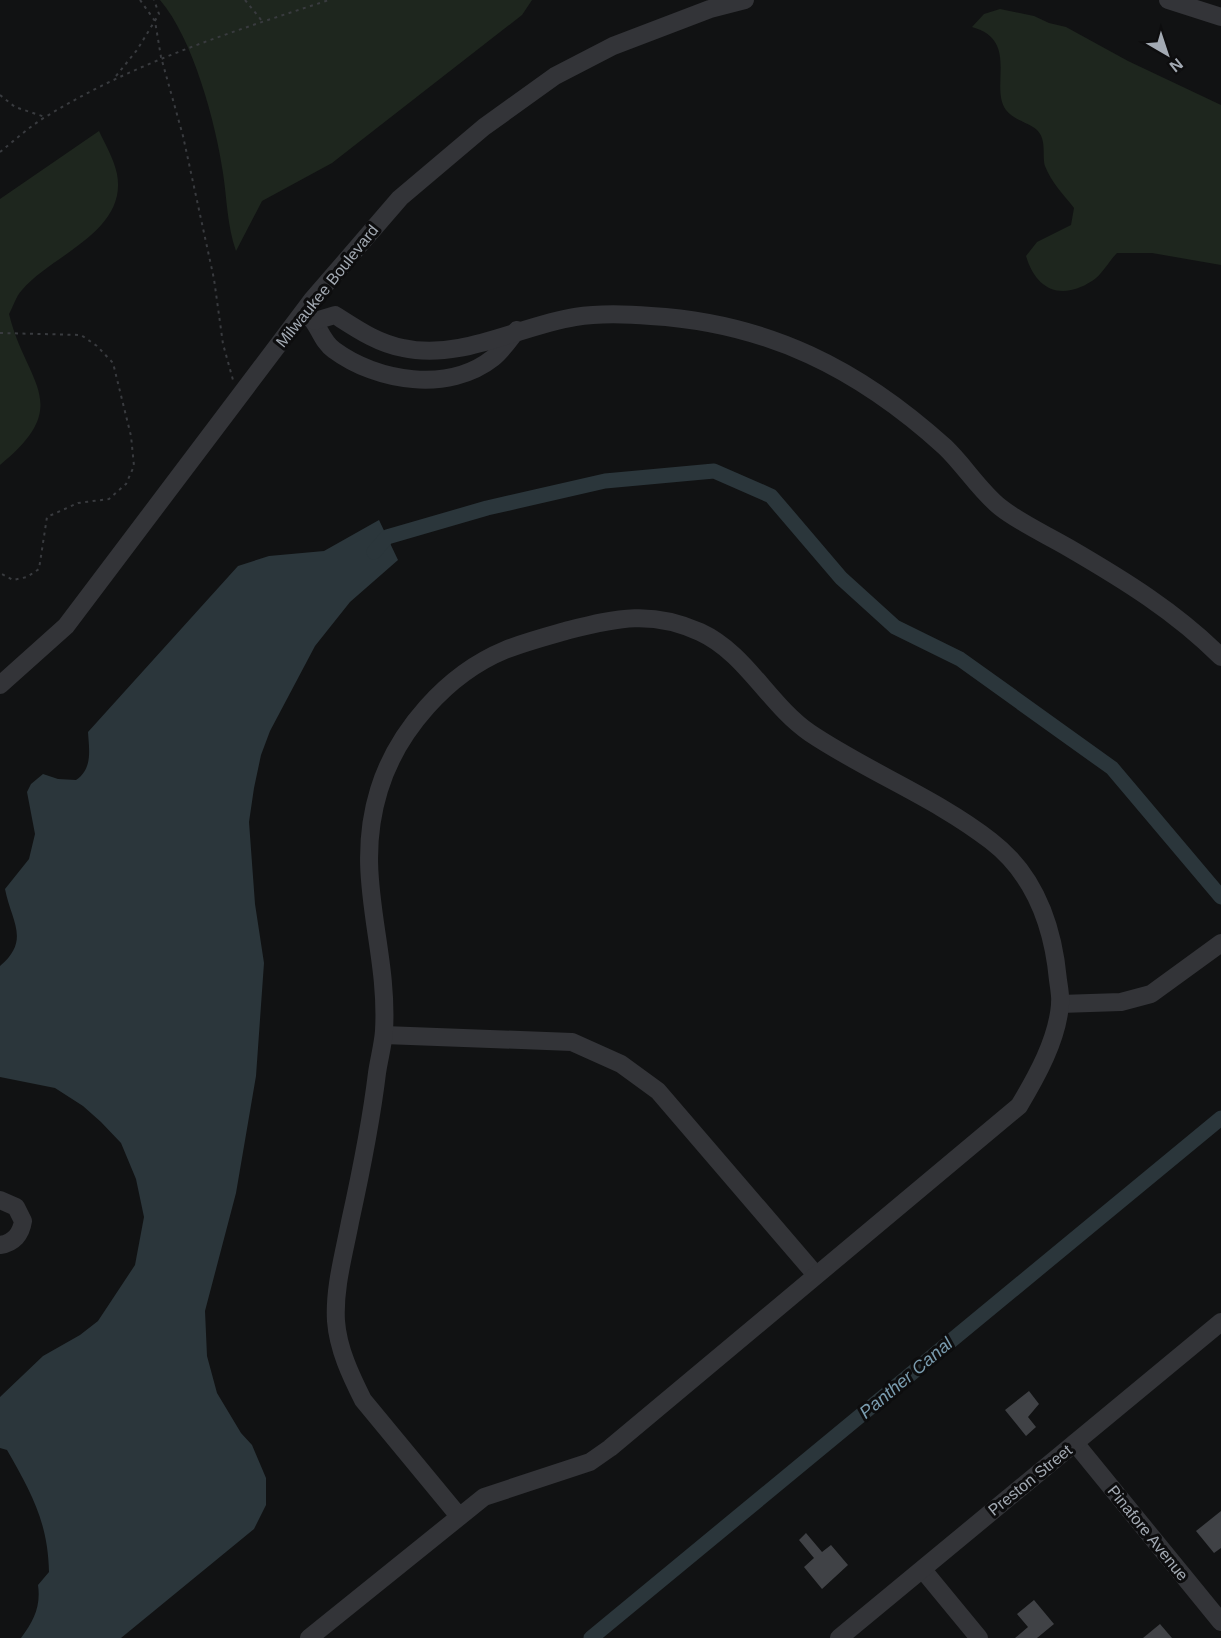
<svg xmlns="http://www.w3.org/2000/svg" width="1221" height="1638" viewBox="0 0 1221 1638" font-family="Arial,sans-serif">
  <style>
    .green { fill: #1e261e }
    .water { fill: #2b363b }
    .lines { fill: none; stroke-linecap: round; stroke-linejoin: round }
    .canal { stroke: #2b363b; stroke-width: 15 }
    .building { fill: #404246 }
    .path { stroke: #393b3f; stroke-width: 2; stroke-dasharray: 3 4.5; stroke-linecap: butt }
    .minor { stroke: #333438; stroke-width: 18 }
    .labels { text-anchor: middle; dominant-baseline: central; stroke-width: 6; stroke-linejoin: round; paint-order: stroke }
    .street-label { font-size: 16px; fill: #a3aab3; stroke: #0d0d0e }
    .water-label { font-size: 18px; font-style: italic; fill: #7a9caf; stroke: #0d0d0e }
  </style>
  <rect width="100%" height="100%" fill="#111213"/>
  <g class="green">
    <path d="M 160,0 L 532,0 L 522,15 L 332,163 L 262,201 L 236,251 C 227,225 227,199 223,173 C 216,124 193,38 160,0 Z"/>
    <path d="M 1000,9 L 1034,16 L 1049,23 L 1066,27 L 1128,61 L 1221,105 L 1221,265 L 1152,253 L 1117,253 C 1109,261 1101,276 1092,281 C 1061,301 1036,290 1026,256 L 1037,242 L 1071,225 L 1074,208 C 1064,195 1051,182 1045,166 C 1042,155 1047,140 1037,130 C 1028,122 1015,121 1006,110 C 989,87 1020,40 972,27 L 984,14 Z"/>
    <path d="M 99,131 C 105,144 114,159 117,174 C 128,232 51,255 22,290 C 16,296 13,307 9,314 C 26,384 75,404 0,465 L 0,199 Z"/>
  </g>
  <path class="water" d="M 379,520 L 398,560 L 350,602 L 315,646 L 270,731 L 261,755 L 254,788 L 249,822 L 255,904 L 264,963 L 256,1076 L 236,1193 L 205,1311 L 207,1356 L 217,1393 L 241,1433 L 252,1445 L 266,1478 L 266,1505 L 254,1529 L 121,1638 L 21,1638 C 34,1621 41,1606 38,1585 L 49,1572 C 48,1522 31,1492 7,1450 L 0,1448 L 0,1397 L 43,1356 L 80,1335 L 98,1321 L 135,1265 L 144,1217 L 136,1179 L 121,1143 L 101,1122 L 83,1106 L 55,1088 L 0,1077 L 0,966 C 31,940 11,921 5,889 L 29,859 L 35,834 L 27,792 L 31,784 L 43,774 L 58,779 L 76,780 C 93,769 89,749 88,732 L 238,566 L 269,556 L 324,551 Z"/>
  <g class="lines">
    <g class="canal">
      <path d="M 374,552 L 387,537 L 487,508 L 605,481 L 714,471 L 771,496 L 841,578 L 895,627 L 960,659 L 1112,768 L 1221,897"/>
      <path d="M 591,1638 L 1221,1118"/>
    </g>
  </g>
  <g class="building">
    <path d="M 1029,1391 L 1039,1404 L 1028,1417 L 1036,1427 L 1026,1436 L 1005,1410 Z"/>
    <path d="M 1221,1511 L 1221,1548 L 1214,1553 L 1196,1531 Z"/>
    <path d="M 806,1533 L 822,1552 L 831,1545 L 848,1565 L 822,1589 L 804,1567 L 814,1558 L 799,1540 Z"/>
    <path d="M 1034,1600 L 1054,1624 L 1037,1638 L 1015,1638 L 1028,1627 L 1017,1614 Z"/>
    <path d="M 1160,1624 L 1172,1638 L 1143,1638 Z"/>
  </g>
  <g class="lines">
    <g class="path">
      <path d="M 140,0 L 155,21 L 161,57 L 183,136 L 214,279 L 223,344 L 233,380"/>
      <path d="M 245,0 L 262,21"/>
      <path d="M 116,76 L 137,50 L 159,14 L 154,0"/>
      <path d="M 0,95 L 15,107 L 45,117"/>
      <path d="M 0,152 C 15,140 30,126 47,116 C 135,62 231,32 329,0"/>
      <path d="M 0,333 L 81,335 L 97,346 L 113,363 L 131,436 L 134,466 L 126,484 L 109,499 L 78,503 L 47,517 L 39,569 L 27,577 L 13,580 L 0,573"/>
    </g>
    <g class="minor">
      <path d="M 1168,0 L 1221,17"/>
      <path d="M 307,314 C 319,324 321,341 334,350 C 377,382 449,393 493,358 C 502,351 510,339 517,330"/>
      <path d="M 315,321 L 335,315 C 357,329 377,343 403,348 C 460,361 519,326 575,317 C 600,313 626,314 651,316 C 768,323 859,369 945,447 C 964,465 979,490 1000,507 C 1020,523 1047,535 1069,548 C 1124,580 1176,612 1221,657"/>
      <path d="M 0,685 L 66,626 L 312,300 L 400,198 L 484,127 L 555,76 L 613,46 L 710,9 L 745,0"/>
      <path d="M 1060,1004 L 1121,1002 L 1151,994 L 1221,943"/>
      <path d="M 384,1035 L 572,1042 L 621,1064 L 658,1091 L 816,1275"/>
      <path d="M 0,1200 L 16,1207 L 23,1221 C 21,1234 14,1243 0,1245"/>
      <path d="M 1075,1443 L 1221,1622"/>
      <path d="M 923,1570 L 979,1638"/>
      <path d="M 309,1638 L 484,1497 L 590,1462 L 610,1448 L 1019,1106 C 1037,1076 1057,1040 1060,1005 C 1061,997 1059,988 1058,980 C 1053,926 1035,875 991,841 C 936,798 868,772 810,733 C 769,705 746,653 700,632 C 652,610 617,618 569,630 C 548,636 525,642 505,650 C 447,674 397,731 379,790 C 352,877 389,945 384,1031 C 383,1045 379,1059 377,1073 C 371,1123 361,1172 350,1222 C 344,1254 334,1288 336,1321 C 338,1349 351,1376 363,1400 L 458,1515"/>
      <path d="M 839,1638 L 1221,1322"/>
    </g>
  </g>
  <g class="labels">
    <g class="street-label">
      <text transform="translate(327 286) rotate(-51)">Milwaukee Boulevard</text>
      <text transform="translate(1030 1480) rotate(-39)">Preston Street</text>
      <text transform="translate(1148 1533) rotate(51)">Pinafore Avenue</text>
    </g>
    <g class="water-label">
      <text transform="translate(906 1378) rotate(-40)">Panther Canal</text>
    </g>
  </g>
  <g transform="translate(1167 54) rotate(141)" stroke="#0d0d0e" stroke-width="4.5" paint-order="stroke">
  <path d="M0-4.5L10 22L0 15L-10 22Z" fill="#a3aab3"/>
  <text y="-9" font-size="16" font-weight="bold" text-anchor="middle" fill="#a3aab3">N</text>
  </g>
</svg>
